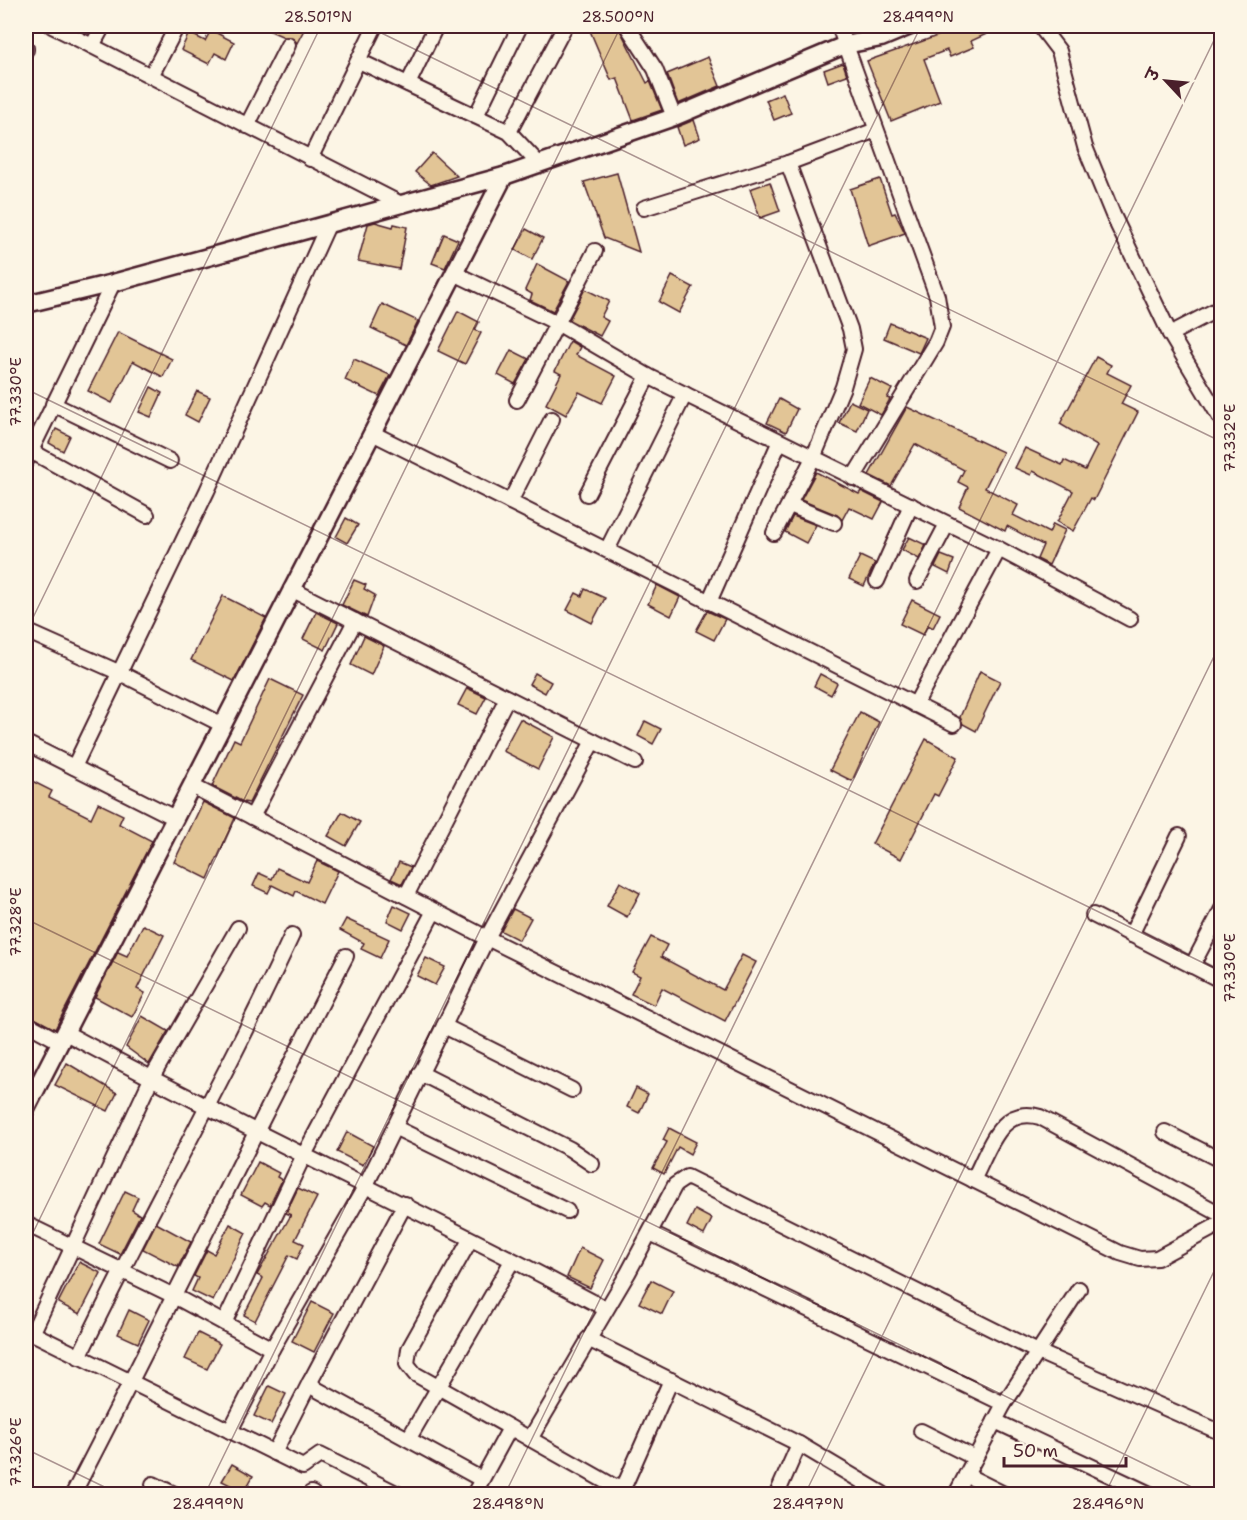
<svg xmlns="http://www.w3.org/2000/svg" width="1247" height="1520" viewBox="0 0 1247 1520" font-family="'Shantell Sans','Playpen Sans Deva',sans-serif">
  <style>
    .building { fill: #e2c596; stroke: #4a1f2b; stroke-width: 1.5 }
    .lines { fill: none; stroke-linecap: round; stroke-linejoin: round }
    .minor-casing { stroke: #4a1f2b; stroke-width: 18 }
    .tertiary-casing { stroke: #4a1f2b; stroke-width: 21 }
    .minor { stroke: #fcf5e5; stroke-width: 14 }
    .tertiary { stroke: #fcf5e5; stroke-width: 16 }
    .ticks { fill: none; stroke: #4a1f2b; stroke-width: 1.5; stroke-opacity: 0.45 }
    .neatline { fill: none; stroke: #4a1f2b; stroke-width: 2 }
    .ticks-label { font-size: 15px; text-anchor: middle; fill: #4a1f2b }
  </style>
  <rect width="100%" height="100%" fill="#fcf5e5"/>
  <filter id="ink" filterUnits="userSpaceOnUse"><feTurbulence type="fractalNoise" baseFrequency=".0167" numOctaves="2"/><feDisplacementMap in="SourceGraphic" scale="12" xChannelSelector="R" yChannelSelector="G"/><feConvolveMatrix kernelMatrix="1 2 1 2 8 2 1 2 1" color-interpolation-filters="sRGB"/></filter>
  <g filter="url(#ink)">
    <g class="building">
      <path d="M 259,26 L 306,26 L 297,43 L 292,37 L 284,37 Z"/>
      <path d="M 588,26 L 618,26 L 647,83 L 650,81 L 662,110 L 633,120 L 617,78 L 611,80 Z"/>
      <path d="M 965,26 L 1004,26 L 971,41 L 974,47 L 950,57 L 947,50 L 924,59 L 940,101 L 891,121 L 867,61 Z"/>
      <path d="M 211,30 L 234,42 L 226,59 L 215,53 L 209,64 L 181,50 L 189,33 L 205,41 Z"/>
      <path d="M 708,57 L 720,86 L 678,104 L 667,74 Z"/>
      <path d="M 843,63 L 847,75 L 828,82 L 824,70 Z"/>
      <path d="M 783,93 L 791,113 L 774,120 L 766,100 Z"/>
      <path d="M 694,120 L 700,138 L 683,145 L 677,127 Z"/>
      <path d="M 432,153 L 457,176 L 431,185 L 415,172 Z"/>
      <path d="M 617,173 L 639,252 L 604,238 L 584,182 Z"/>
      <path d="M 880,179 L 892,214 L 895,213 L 905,233 L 868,246 L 850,189 Z"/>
      <path d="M 770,182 L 780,211 L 760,218 L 750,189 Z"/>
      <path d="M 375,222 L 393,227 L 394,224 L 407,227 L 399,269 L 358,261 L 368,224 Z"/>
      <path d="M 526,229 L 543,238 L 532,259 L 515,250 Z"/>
      <path d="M 444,234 L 458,240 L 445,268 L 432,263 Z"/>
      <path d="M 537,264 L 569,281 L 553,311 L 530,300 L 532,294 L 525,290 Z"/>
      <path d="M 672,276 L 693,287 L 679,313 L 659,302 Z"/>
      <path d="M 585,289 L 609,301 L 601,317 L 608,321 L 600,336 L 569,320 Z"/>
      <path d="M 382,304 L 418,321 L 406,345 L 371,328 Z"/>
      <path d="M 458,311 L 479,322 L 475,330 L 481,333 L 465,364 L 438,351 Z"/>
      <path d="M 890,323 L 926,338 L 919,353 L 884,338 Z"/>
      <path d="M 118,332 L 172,359 L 163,377 L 133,361 L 112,403 L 88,391 Z"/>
      <path d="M 570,341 L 580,347 L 576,355 L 616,376 L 602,403 L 579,392 L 566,415 L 546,404 L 561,374 L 555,371 Z"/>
      <path d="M 511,350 L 529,359 L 515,384 L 498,375 Z"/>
      <path d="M 1096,357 L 1111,365 L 1107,373 L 1131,385 L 1121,404 L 1138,412 L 1094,500 L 1091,498 L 1073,531 L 1057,522 L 1073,491 L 1033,471 L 1031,475 L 1015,468 L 1025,448 L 1062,465 L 1064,460 L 1085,470 L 1097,446 L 1060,424 Z"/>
      <path d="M 354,359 L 390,375 L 379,396 L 345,380 Z"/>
      <path d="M 870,378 L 892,389 L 887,398 L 890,399 L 881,415 L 858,403 Z"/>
      <path d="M 151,387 L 162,393 L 151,417 L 139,412 Z"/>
      <path d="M 197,391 L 210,397 L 198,422 L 185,415 Z"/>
      <path d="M 779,399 L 797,409 L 786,432 L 767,423 Z"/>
      <path d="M 850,401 L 867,409 L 857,431 L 839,423 Z"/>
      <path d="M 907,407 L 1003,452 L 985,488 L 1018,505 L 1013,515 L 1049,533 L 1053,524 L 1065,530 L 1049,565 L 1037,559 L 1043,545 L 1007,526 L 1005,531 L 959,507 L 968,487 L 958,482 L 964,470 L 915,444 L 891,486 L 869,475 Z"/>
      <path d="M 56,429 L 70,436 L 63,451 L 49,443 Z"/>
      <path d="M 816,472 L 859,494 L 861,491 L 883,502 L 874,519 L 849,507 L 842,520 L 837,515 L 801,500 Z"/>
      <path d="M 793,516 L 816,525 L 806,543 L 785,532 Z"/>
      <path d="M 346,518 L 358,525 L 347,543 L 336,537 Z"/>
      <path d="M 909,537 L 926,545 L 919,559 L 902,550 Z"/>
      <path d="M 941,555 L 954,560 L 949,574 L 935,567 Z"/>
      <path d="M 860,556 L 875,563 L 864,586 L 849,579 Z"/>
      <path d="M 354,580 L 366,585 L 364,589 L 375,595 L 367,617 L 342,605 Z"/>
      <path d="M 657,585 L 680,597 L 671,616 L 648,604 Z"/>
      <path d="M 585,589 L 605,598 L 592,623 L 567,610 L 576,593 L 582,596 Z"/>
      <path d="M 223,596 L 266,618 L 234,681 L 191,660 Z"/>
      <path d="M 912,600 L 940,614 L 933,628 L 928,625 L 923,635 L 900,624 Z"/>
      <path d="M 707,611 L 725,619 L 714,640 L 696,631 Z"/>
      <path d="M 316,612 L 338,623 L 325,650 L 303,639 Z"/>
      <path d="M 364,636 L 384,646 L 371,675 L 351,665 Z"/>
      <path d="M 980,671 L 1000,681 L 976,731 L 963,724 L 960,717 Z"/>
      <path d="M 535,673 L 551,682 L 545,693 L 529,684 Z"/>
      <path d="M 820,674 L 837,683 L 831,695 L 814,686 Z"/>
      <path d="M 270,679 L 303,695 L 249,803 L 243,802 L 212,786 L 234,739 L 240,742 Z"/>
      <path d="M 467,688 L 486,697 L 477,714 L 458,705 Z"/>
      <path d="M 860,712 L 879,722 L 852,781 L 830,770 Z"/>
      <path d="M 520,719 L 554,737 L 538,769 L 503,751 Z"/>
      <path d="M 645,721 L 661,729 L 653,744 L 638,736 Z"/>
      <path d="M 926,739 L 958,757 L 938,796 L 934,794 L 901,859 L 872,844 Z"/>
      <path d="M 26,778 L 52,791 L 49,797 L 91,818 L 98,803 L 123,815 L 119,824 L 152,841 L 55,1029 L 26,1014 Z"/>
      <path d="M 203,802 L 235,818 L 208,879 L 174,862 Z"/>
      <path d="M 342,812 L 360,822 L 346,846 L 328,836 Z"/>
      <path d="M 317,861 L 338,871 L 322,904 L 296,891 L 294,896 L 272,885 L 268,893 L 253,886 L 259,873 L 272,879 L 277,868 L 307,882 Z"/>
      <path d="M 399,862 L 411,867 L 402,884 L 391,879 Z"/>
      <path d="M 620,882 L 640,893 L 627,917 L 607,906 Z"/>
      <path d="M 394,905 L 411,913 L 403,929 L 387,921 Z"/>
      <path d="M 513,909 L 531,918 L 519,940 L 501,931 Z"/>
      <path d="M 346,919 L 389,939 L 380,958 L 361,949 L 364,943 L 340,930 Z"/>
      <path d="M 143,925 L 164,935 L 137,989 L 145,993 L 132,1017 L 95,997 L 118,952 L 127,956 Z"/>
      <path d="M 651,937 L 667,945 L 661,957 L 723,990 L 742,955 L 756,962 L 725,1021 L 662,988 L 654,1005 L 631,994 L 640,976 L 632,972 Z"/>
      <path d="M 426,958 L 445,967 L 435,985 L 417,976 Z"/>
      <path d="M 142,1016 L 168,1031 L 149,1064 L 126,1047 Z"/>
      <path d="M 67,1063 L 117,1093 L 108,1111 L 55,1085 Z"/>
      <path d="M 636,1088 L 648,1094 L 639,1113 L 627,1107 Z"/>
      <path d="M 669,1128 L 696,1142 L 690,1154 L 678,1147 L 664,1174 L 653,1168 L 667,1142 L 663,1140 Z"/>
      <path d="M 347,1132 L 373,1146 L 363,1165 L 337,1152 Z"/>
      <path d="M 258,1162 L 279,1173 L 277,1177 L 282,1180 L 270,1205 L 265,1202 L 262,1206 L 241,1195 Z"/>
      <path d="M 298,1188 L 317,1197 L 295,1240 L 304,1244 L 297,1259 L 289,1255 L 255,1321 L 244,1315 L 263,1278 L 257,1275 L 291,1215 L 286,1213 Z"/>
      <path d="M 125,1191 L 138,1197 L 132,1210 L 140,1215 L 120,1254 L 99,1244 Z"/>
      <path d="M 695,1210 L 712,1219 L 704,1235 L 687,1226 Z"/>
      <path d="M 156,1223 L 191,1242 L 178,1267 L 143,1249 Z"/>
      <path d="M 230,1224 L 246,1233 L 213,1301 L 192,1291 L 198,1278 L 194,1276 L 207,1250 L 214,1254 Z"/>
      <path d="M 580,1248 L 604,1260 L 590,1288 L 567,1277 Z"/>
      <path d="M 79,1262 L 101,1273 L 80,1314 L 58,1303 Z"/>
      <path d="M 651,1280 L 673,1291 L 662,1314 L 639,1303 Z"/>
      <path d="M 312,1302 L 334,1313 L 314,1352 L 292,1341 Z"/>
      <path d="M 129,1310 L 149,1320 L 138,1343 L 118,1334 Z"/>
      <path d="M 198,1333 L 220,1344 L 207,1369 L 185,1359 Z"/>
      <path d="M 269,1386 L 286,1394 L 271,1424 L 254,1416 Z"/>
      <path d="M 232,1464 L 253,1476 L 244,1492 L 222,1481 Z"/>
    </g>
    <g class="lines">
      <g class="minor-casing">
        <g id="minor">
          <path d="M 52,26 L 92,46 L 103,26"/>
          <path d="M 627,26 L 655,69 L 674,117"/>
          <path d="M 839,26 L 937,296 L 942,327 L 936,342 L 853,478"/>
          <path d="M 1040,26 L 1059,51 L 1085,147 L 1113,215 L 1170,334 L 1222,421"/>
          <path d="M 92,46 L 403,205"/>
          <path d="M 26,50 L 26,48"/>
          <path d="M 359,61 L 509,132 L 539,164"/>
          <path d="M 151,76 L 177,26"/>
          <path d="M 408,84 L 436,26"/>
          <path d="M 476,116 L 520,26"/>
          <path d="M 247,126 L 288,45"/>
          <path d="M 509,132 L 565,26"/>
          <path d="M 310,159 L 375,26"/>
          <path d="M 644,208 L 788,163 L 876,130"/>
          <path d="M 454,273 L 557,323 L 648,376 L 999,549 L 915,705"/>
          <path d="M 1170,334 L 1222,307"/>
          <path d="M 517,400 L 595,251"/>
          <path d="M 53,404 L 170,461"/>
          <path d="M 372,433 L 954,724"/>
          <path d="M 31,451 L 147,515"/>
          <path d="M 26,461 L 113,283"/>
          <path d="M 587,494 L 648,376"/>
          <path d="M 510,502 L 552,419"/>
          <path d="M 790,505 L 834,523"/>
          <path d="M 774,533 L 813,458 L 843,387 L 854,349 L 850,329 L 788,163"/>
          <path d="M 999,549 L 1130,619"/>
          <path d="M 607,550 L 685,394"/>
          <path d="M 877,581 L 911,505"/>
          <path d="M 917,581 L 947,524"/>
          <path d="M 291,589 L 635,762"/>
          <path d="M 709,602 L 779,443"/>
          <path d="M 26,631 L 118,672 L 223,725"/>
          <path d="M 26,743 L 175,818"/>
          <path d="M 74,767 L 207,491 L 328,225"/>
          <path d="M 192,786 L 487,938 L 1120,1253 L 1140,1259 L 1157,1258 L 1222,1223"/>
          <path d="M 252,817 L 355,621"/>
          <path d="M 406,896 L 507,698"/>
          <path d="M 1093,915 L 1222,981"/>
          <path d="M 1131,935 L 1179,836"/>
          <path d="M 1192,966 L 1222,909"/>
          <path d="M 26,1023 L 61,1042"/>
          <path d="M 444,1026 L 572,1090"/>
          <path d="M 66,1033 C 244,1130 428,1213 606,1309"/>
          <path d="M 420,1073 L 570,1149 L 592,1164"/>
          <path d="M 394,1127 L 567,1211"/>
          <path d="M 1165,1132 L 1222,1161"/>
          <path d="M 973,1180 C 989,1151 999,1105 1040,1117 L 1222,1215"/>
          <path d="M 405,1204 L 310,1382 L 316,1389 L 481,1479"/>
          <path d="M 26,1224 L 174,1296 L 272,1349"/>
          <path d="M 650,1233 L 1004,1404"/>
          <path d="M 470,1240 L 409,1349 L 407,1364 L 415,1374 L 617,1488 L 626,1482 L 671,1380"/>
          <path d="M 224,1323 L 303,1157 L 434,911"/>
          <path d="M 26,1330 L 303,1467 L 320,1455 L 398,1494"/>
          <path d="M 32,1334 L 151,1079 L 238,928"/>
          <path d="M 588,1339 L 799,1444 L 883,1494"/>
          <path d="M 79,1357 C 147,1215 226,1078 292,935"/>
          <path d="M 995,1421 L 1150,1494"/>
          <path d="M 230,1431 L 272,1349 L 365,1187 L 487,938 L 593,741"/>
          <path d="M 921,1431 L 975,1458"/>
          <path d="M 409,1438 L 512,1261"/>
          <path d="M 530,1439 L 628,1273 L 675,1185 L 687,1177 L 1038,1352 L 1222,1433"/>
          <path d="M 274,1453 L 310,1382"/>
          <path d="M 966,1475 L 1004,1494"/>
          <path d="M 153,1484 L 174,1494"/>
          <path d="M 311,1493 L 313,1494"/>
          <path d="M 73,1494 C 166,1316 253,1134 346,956"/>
          <path d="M 474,1494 L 510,1428"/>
          <path d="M 777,1494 L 799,1444"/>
          <path d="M 956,1494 L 1004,1404 L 1079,1289"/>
        </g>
      </g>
      <g class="tertiary-casing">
        <g id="tertiary">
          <path d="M 26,304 L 113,283 L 504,176 L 674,117 L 845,45 L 881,38 L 910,26"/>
          <path d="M 26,1109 L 504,176"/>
        </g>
      </g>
      <use href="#minor" class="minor"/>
      <use href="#tertiary" class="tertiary"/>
    </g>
  </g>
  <path class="ticks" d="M 367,26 L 1222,442M 26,389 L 1222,972M 26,632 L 321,26M 26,919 L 1206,1494M 26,1247 L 621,26M 26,1449 L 119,1494M 205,1494 L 921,26M 505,1494 L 1221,26M 805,1494 L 1222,640M 1105,1494 L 1222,1255"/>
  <rect width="1247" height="1520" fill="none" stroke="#fcf5e5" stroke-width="66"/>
  <g transform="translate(1166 81) rotate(296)" stroke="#fcf5e5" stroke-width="4.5" paint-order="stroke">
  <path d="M0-4.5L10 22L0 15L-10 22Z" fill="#4a1f2b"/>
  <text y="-9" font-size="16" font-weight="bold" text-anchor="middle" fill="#4a1f2b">उ</text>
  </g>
  <path d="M1004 1457v9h122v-9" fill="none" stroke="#4a1f2b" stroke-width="3"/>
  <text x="1013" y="1457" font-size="18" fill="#4a1f2b" stroke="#fcf5e5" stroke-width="4.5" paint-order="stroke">50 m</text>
  <rect x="33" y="33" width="1181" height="1454" class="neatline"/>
  <g class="ticks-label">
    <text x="318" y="22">28.501°N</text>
    <text x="618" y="22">28.500°N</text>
    <text x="918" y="22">28.499°N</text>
    <text transform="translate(16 392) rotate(-90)" y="5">77.330°E</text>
    <text transform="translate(1230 438) rotate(-90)" y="5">77.332°E</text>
    <text transform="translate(16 922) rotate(-90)" y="5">77.328°E</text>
    <text transform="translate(1230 968) rotate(-90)" y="5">77.330°E</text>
    <text transform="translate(16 1452) rotate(-90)" y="5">77.326°E</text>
    <text x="208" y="1509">28.499°N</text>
    <text x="508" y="1509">28.498°N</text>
    <text x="808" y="1509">28.497°N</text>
    <text x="1108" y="1509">28.496°N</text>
  </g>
</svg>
